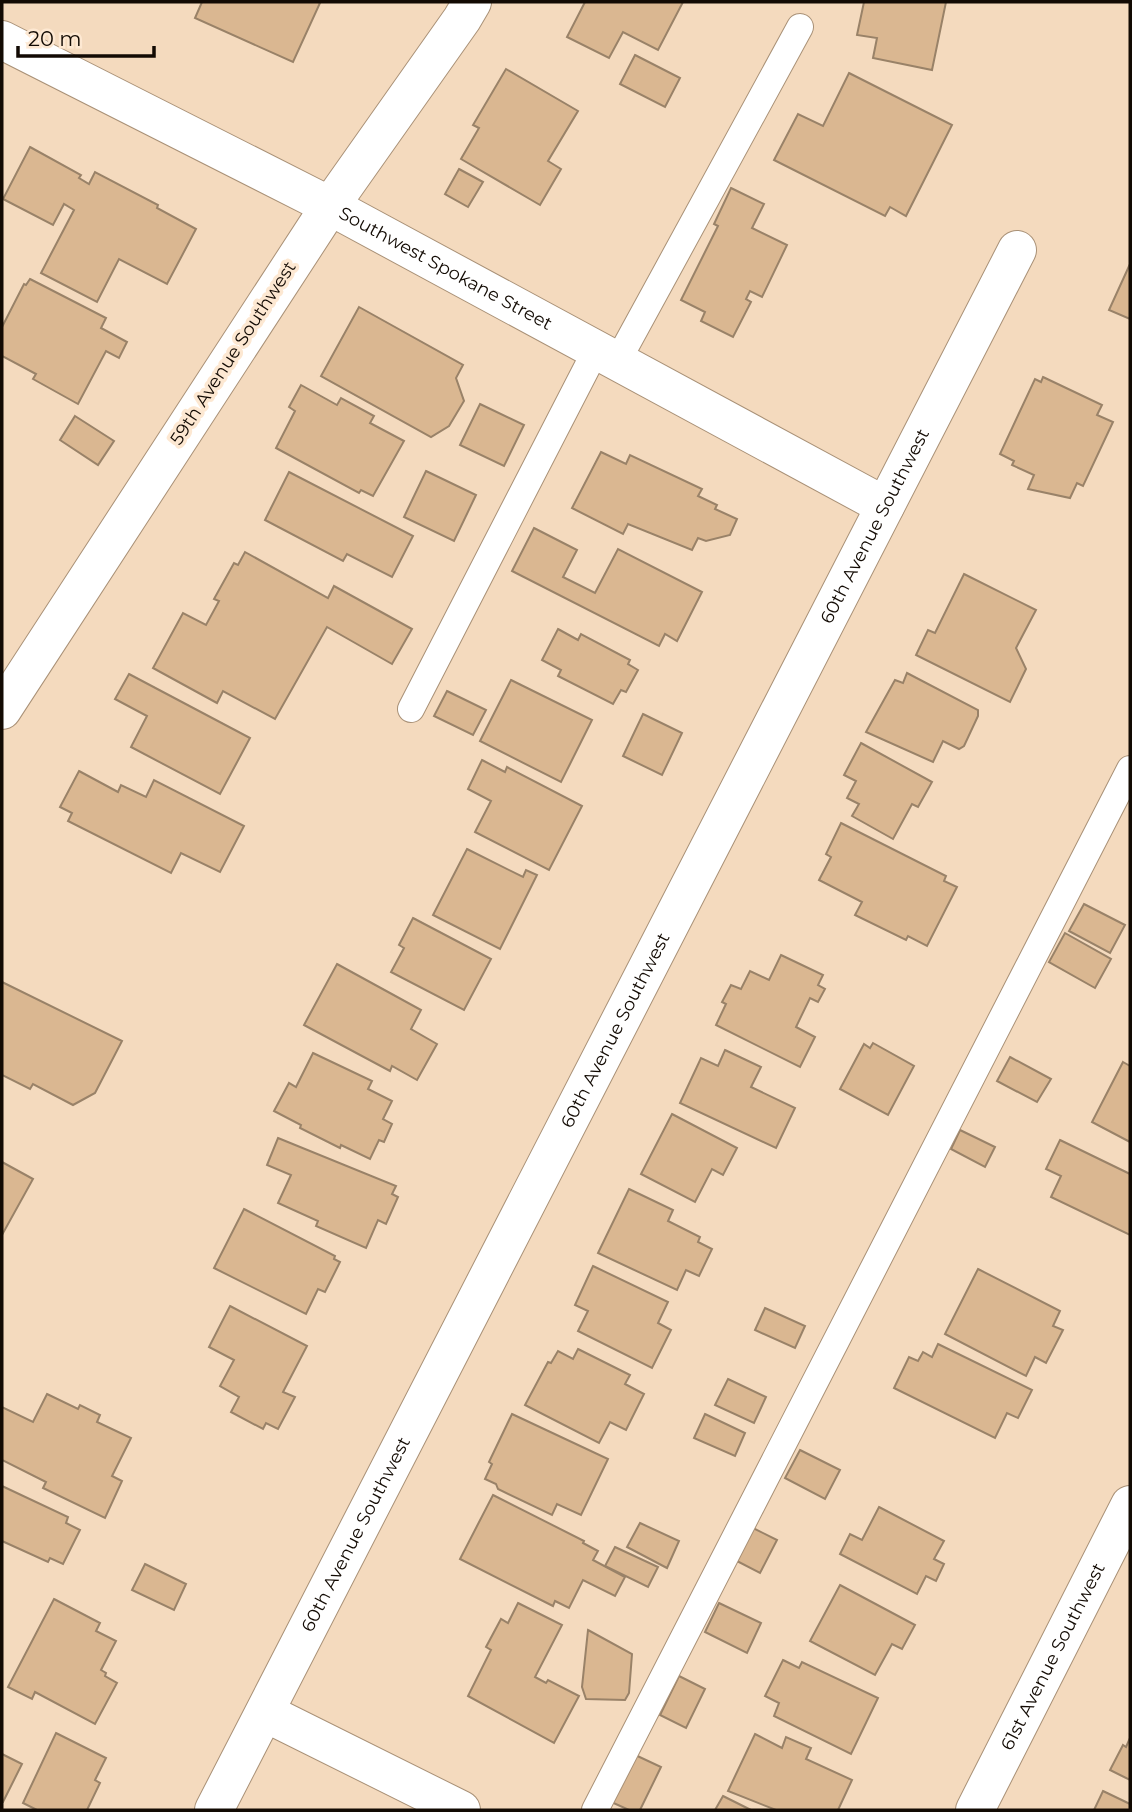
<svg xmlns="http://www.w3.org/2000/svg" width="1132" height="1812" viewBox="0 0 1132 1812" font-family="Montserrat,sans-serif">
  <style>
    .building { fill: #dab791; stroke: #998268; stroke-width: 2 }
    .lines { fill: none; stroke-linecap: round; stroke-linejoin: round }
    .lane-casing { stroke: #a99177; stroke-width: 28 }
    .street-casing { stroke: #a99177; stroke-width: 40 }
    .secondary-casing { stroke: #a99177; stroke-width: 40 }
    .lane { stroke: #fff; stroke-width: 26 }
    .street { stroke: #fff; stroke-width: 38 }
    .secondary { stroke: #fff; stroke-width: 38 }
    .labels { text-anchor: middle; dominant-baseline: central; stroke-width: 7; stroke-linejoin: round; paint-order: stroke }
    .street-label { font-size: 18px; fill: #120a03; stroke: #fde8d2 }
  </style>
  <rect width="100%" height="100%" fill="#f4dabe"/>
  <g class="building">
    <path d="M 202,2 L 318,2 L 320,3 L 293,62 L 195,18 Z"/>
    <path d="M 585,2 L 683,2 L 658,50 L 623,32 L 609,58 L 567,37 Z"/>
    <path d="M 864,2 L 946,2 L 932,70 L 873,58 L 877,38 L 857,35 Z"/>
    <path d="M 635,55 L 680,78 L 665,107 L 620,84 Z"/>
    <path d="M 506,69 L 578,111 L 548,161 L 561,169 L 540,205 L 461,159 L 479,128 L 473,125 Z"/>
    <path d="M 849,73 L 952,125 L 906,216 L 890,207 L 885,216 L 774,160 L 798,114 L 823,126 Z"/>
    <path d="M 30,147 L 81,175 L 79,178 L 89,184 L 95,172 L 158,205 L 157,208 L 196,229 L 167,284 L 119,259 L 97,302 L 41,273 L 74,210 L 64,204 L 53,225 L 3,199 Z"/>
    <path d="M 459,169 L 483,182 L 468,207 L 445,194 Z"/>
    <path d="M 731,188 L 764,204 L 752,228 L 787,245 L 762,297 L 750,291 L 746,299 L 751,302 L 733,337 L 701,321 L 705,312 L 681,300 L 718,226 L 714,224 Z"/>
    <path d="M 1130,264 L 1130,319 L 1109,310 Z"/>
    <path d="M 30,279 L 106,318 L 101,328 L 127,342 L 119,358 L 106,351 L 78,404 L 33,379 L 36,374 L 2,356 L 2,327 L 24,284 L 26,285 Z"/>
    <path d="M 359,307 L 463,365 L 456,378 L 464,401 L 449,426 L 431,437 L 321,376 Z"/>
    <path d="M 1043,377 L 1102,405 L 1097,415 L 1113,422 L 1083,486 L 1077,483 L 1070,498 L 1028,489 L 1034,475 L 1012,465 L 1014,461 L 1000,454 L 1035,379 L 1041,382 Z"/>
    <path d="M 301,385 L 337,405 L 341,398 L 374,416 L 370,423 L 404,441 L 373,496 L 361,490 L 359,493 L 276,448 L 295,411 L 289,407 Z"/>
    <path d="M 480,404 L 524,425 L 504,466 L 460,445 Z"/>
    <path d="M 75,416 L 114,441 L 98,465 L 60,440 Z"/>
    <path d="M 601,452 L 626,464 L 630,455 L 702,489 L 698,496 L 717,505 L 715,509 L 737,519 L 730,535 L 706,541 L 698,538 L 692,550 L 628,524 L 623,534 L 572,508 Z"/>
    <path d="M 426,471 L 476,495 L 454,541 L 404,517 Z"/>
    <path d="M 289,472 L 413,536 L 392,577 L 347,554 L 343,561 L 265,520 Z"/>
    <path d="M 534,528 L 577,550 L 563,577 L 595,593 L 618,549 L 702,592 L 677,641 L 665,634 L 659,646 L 512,571 Z"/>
    <path d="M 245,552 L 328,598 L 334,586 L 412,629 L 392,664 L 327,627 L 275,719 L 223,691 L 217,703 L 153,668 L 183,613 L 206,625 L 219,601 L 214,599 L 234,563 L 238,565 Z"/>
    <path d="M 964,574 L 1036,610 L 1016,648 L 1026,669 L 1010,702 L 916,655 L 928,630 L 935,633 Z"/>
    <path d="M 558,629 L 578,640 L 581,634 L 630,660 L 628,664 L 638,670 L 626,692 L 621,690 L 613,704 L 558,676 L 561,670 L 542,660 Z"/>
    <path d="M 907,673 L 978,710 L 978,716 L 964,746 L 959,749 L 943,741 L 933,762 L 866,732 L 895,680 L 903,683 Z"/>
    <path d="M 129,674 L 250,738 L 220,794 L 131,747 L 147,716 L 115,699 Z"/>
    <path d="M 511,680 L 592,720 L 561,782 L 480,741 Z"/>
    <path d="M 447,691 L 486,710 L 473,735 L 434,716 Z"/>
    <path d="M 643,714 L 682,733 L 662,775 L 623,756 Z"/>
    <path d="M 861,743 L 932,782 L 918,807 L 912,804 L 893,839 L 852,816 L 859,804 L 847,798 L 856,781 L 844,775 Z"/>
    <path d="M 482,760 L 505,772 L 507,767 L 582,806 L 549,870 L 475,832 L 491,801 L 468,789 Z"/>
    <path d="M 79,771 L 118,792 L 121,785 L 146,797 L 154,780 L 244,826 L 220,872 L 181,853 L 171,873 L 68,821 L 72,813 L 60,807 Z"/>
    <path d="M 841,823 L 946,876 L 944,881 L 957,887 L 927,946 L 908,936 L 906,940 L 855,915 L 862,902 L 819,880 L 831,857 L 826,854 Z"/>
    <path d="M 467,849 L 523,877 L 526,870 L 537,875 L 500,949 L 433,915 Z"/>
    <path d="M 1084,904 L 1125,925 L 1110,953 L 1069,931 Z"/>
    <path d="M 413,918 L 491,959 L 464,1010 L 391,972 L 404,948 L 399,945 Z"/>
    <path d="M 1065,933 L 1111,959 L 1095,988 L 1049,962 Z"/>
    <path d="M 781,955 L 823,975 L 818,985 L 825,989 L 818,1002 L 810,998 L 796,1027 L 815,1037 L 800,1067 L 716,1025 L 726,1004 L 722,1002 L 731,985 L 741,989 L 750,971 L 769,980 Z"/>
    <path d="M 337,964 L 421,1010 L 411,1029 L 437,1044 L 417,1080 L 392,1066 L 390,1071 L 304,1025 Z"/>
    <path d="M 2,982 L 122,1041 L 95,1093 L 73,1105 L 33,1084 L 30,1089 L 2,1075 Z"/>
    <path d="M 873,1043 L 914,1066 L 888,1115 L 840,1089 L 864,1044 L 870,1048 Z"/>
    <path d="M 725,1050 L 761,1067 L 751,1087 L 795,1108 L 776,1148 L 680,1103 L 701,1058 L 718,1066 Z"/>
    <path d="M 313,1053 L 372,1081 L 368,1089 L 392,1101 L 383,1119 L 392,1124 L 384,1142 L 379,1140 L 370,1159 L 341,1145 L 340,1148 L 300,1128 L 301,1125 L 274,1111 L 289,1083 L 296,1087 Z"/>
    <path d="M 1010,1057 L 1051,1079 L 1037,1102 L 997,1081 Z"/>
    <path d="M 1123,1062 L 1130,1066 L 1130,1142 L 1092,1122 Z"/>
    <path d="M 672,1114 L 737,1148 L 723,1175 L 712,1169 L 695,1202 L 641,1174 Z"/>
    <path d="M 960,1130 L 995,1147 L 985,1167 L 951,1149 Z"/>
    <path d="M 278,1138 L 396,1186 L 392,1194 L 398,1197 L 386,1224 L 378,1220 L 366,1248 L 316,1226 L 318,1221 L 278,1203 L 291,1175 L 267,1165 Z"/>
    <path d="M 1060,1140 L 1130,1174 L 1130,1235 L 1051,1197 L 1061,1176 L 1046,1169 Z"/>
    <path d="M 2,1162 L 33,1179 L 2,1235 Z"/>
    <path d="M 629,1189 L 673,1210 L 668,1221 L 700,1237 L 698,1242 L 712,1249 L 699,1276 L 686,1270 L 677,1290 L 598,1253 Z"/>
    <path d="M 244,1209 L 335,1256 L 334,1259 L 340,1262 L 325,1292 L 318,1289 L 306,1314 L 214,1268 Z"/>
    <path d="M 593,1266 L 668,1302 L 658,1323 L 671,1330 L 652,1368 L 578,1331 L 588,1311 L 575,1305 Z"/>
    <path d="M 978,1269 L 1060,1311 L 1053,1326 L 1063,1330 L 1046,1363 L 1035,1357 L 1026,1376 L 945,1334 Z"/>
    <path d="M 230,1306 L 307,1346 L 283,1392 L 295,1397 L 278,1429 L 266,1423 L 263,1429 L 231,1412 L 239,1397 L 220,1386 L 234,1360 L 209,1347 Z"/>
    <path d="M 765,1308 L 805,1326 L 795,1348 L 755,1330 Z"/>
    <path d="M 938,1344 L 1032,1390 L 1018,1418 L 1007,1413 L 995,1438 L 894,1388 L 909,1357 L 918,1361 L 923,1352 L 932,1357 Z"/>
    <path d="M 578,1349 L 630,1375 L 625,1384 L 644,1394 L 626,1430 L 610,1422 L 599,1443 L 525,1405 L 548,1362 L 551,1363 L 558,1351 L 573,1359 Z"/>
    <path d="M 728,1379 L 766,1397 L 754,1423 L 715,1405 Z"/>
    <path d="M 47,1394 L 78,1409 L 80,1405 L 100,1415 L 97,1422 L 131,1438 L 112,1476 L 122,1481 L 105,1518 L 43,1488 L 46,1482 L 2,1460 L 2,1407 L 33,1422 Z"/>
    <path d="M 512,1414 L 608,1459 L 581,1515 L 557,1504 L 552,1515 L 498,1489 L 496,1484 L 485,1479 L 492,1464 L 489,1462 Z"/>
    <path d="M 705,1414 L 745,1433 L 735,1456 L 694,1438 Z"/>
    <path d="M 800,1450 L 840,1470 L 825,1499 L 785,1478 Z"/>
    <path d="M 2,1486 L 68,1517 L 66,1523 L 80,1530 L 63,1564 L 50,1558 L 48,1562 L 2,1541 Z"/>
    <path d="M 493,1495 L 584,1541 L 583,1543 L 598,1551 L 593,1560 L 625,1577 L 615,1596 L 583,1580 L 569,1608 L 555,1601 L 553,1606 L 460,1559 Z"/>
    <path d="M 879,1507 L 944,1541 L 934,1559 L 944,1564 L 936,1581 L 926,1576 L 917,1594 L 840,1554 L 850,1534 L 862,1540 Z"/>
    <path d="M 640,1523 L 679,1541 L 667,1568 L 627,1547 Z"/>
    <path d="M 749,1526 L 777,1540 L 760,1573 L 733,1559 Z"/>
    <path d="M 615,1547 L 658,1567 L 648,1587 L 605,1566 Z"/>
    <path d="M 145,1564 L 186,1584 L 174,1610 L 132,1590 Z"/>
    <path d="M 840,1585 L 915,1625 L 902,1649 L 892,1644 L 875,1675 L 810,1641 Z"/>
    <path d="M 54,1599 L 100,1623 L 96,1631 L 116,1641 L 101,1670 L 106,1673 L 105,1676 L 117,1683 L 95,1724 L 35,1692 L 32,1699 L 8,1687 Z"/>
    <path d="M 518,1603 L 562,1625 L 535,1677 L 546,1683 L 548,1680 L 579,1696 L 554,1743 L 468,1696 L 491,1650 L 486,1647 L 501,1619 L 508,1623 Z"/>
    <path d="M 719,1603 L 761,1623 L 747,1653 L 705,1632 Z"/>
    <path d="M 588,1630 L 632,1654 L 629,1693 L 625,1700 L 586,1699 L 582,1687 Z"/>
    <path d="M 783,1660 L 799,1668 L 802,1662 L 878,1698 L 851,1754 L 774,1716 L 779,1703 L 765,1696 Z"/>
    <path d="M 679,1676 L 705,1689 L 686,1728 L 660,1715 Z"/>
    <path d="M 56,1733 L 106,1758 L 95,1780 L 100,1783 L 87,1810 L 37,1810 L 23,1803 Z"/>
    <path d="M 755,1734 L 782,1748 L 786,1737 L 811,1748 L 806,1759 L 852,1780 L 838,1810 L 776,1810 L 728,1791 Z"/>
    <path d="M 1130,1738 L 1130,1780 L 1110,1770 L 1123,1745 L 1126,1747 Z"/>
    <path d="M 631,1753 L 661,1767 L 640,1810 L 629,1810 L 609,1801 Z"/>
    <path d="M 2,1754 L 22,1764 L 3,1802 L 2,1802 Z"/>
    <path d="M 1103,1791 L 1130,1804 L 1130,1810 L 1094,1810 Z"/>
    <path d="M 723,1796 L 751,1810 L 715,1810 Z"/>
  </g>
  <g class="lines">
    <g class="lane-casing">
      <g id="lane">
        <path d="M 617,362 L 800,27"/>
        <path d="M 411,709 L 596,350"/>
        <path d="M 595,1810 L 1130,769"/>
      </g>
    </g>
    <g class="street-casing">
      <g id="street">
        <path id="s1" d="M 472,2 L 462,19 L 330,206 L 885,506"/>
        <path d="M 266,1713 L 461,1810"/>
        <path id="s2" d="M 214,1810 L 1017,250"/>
        <path id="s3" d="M 975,1810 L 1130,1505"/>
      </g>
    </g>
    <g class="secondary-casing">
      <path id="secondary" d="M 2,40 L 330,206 L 2,710"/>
    </g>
    <use href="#lane" class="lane"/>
    <use href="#street" class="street"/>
    <use href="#secondary" class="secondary"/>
  </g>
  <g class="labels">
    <g class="street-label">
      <text stroke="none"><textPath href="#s1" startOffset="380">Southwest Spokane Street</textPath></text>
      <text transform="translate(233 353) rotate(-57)">59th Avenue Southwest</text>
      <text stroke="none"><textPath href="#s2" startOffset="1444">60th Avenue Southwest</textPath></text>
      <text stroke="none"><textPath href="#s2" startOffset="877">60th Avenue Southwest</textPath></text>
      <text stroke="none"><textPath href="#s2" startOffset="310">60th Avenue Southwest</textPath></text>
      <text stroke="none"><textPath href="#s3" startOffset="172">61st Avenue Southwest</textPath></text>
    </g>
  </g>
  <rect width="1132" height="1812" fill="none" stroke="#120a03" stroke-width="7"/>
  <path d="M18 46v10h136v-10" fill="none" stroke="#120a03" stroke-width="3.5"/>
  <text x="28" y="46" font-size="21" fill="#120a03" stroke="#fde8d2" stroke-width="5" paint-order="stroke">20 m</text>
</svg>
